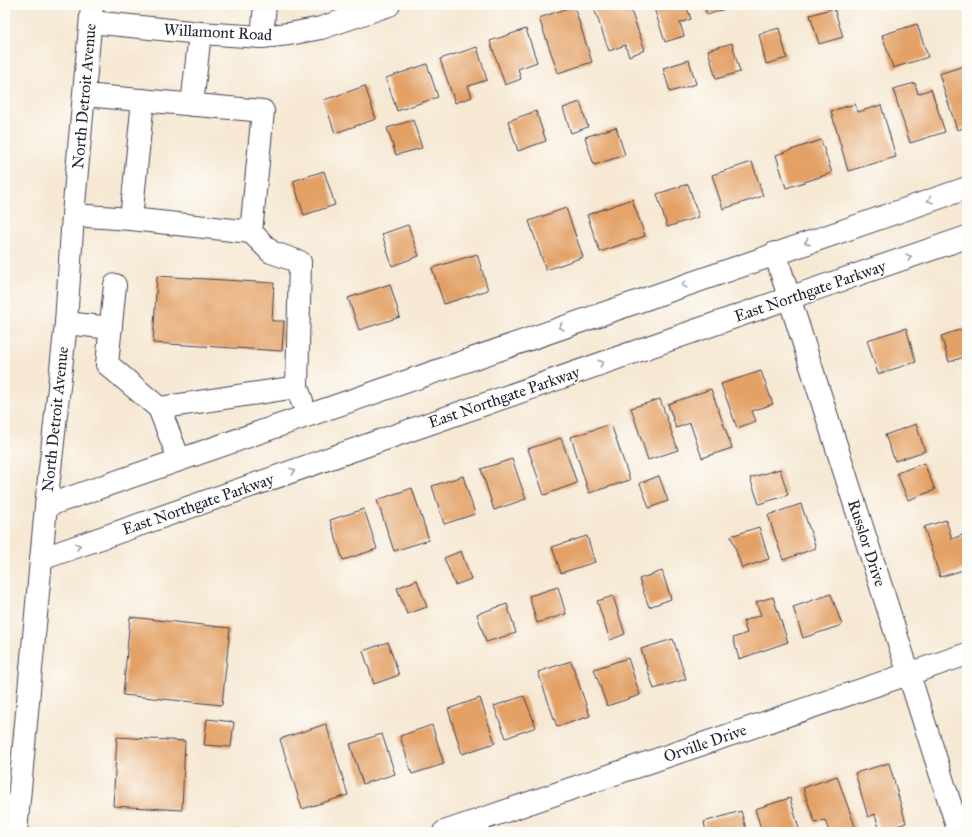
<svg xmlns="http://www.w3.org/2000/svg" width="972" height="837" viewBox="0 0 972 837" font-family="'IM FELL Great Primer',serif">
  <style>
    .building { fill: #e3a166 }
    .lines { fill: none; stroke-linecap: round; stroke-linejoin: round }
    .minor-casing { stroke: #424052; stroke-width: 24 }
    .major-casing { stroke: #424052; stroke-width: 24 }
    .minor { stroke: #fff; stroke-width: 22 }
    .major { stroke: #fff; stroke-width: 22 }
    .oneway { stroke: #9c9ca7 }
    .labels { text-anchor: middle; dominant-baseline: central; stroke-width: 3.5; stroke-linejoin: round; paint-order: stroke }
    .street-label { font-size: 16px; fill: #22223b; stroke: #fdfcf7 }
  </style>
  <rect width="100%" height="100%" fill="#fdfcf7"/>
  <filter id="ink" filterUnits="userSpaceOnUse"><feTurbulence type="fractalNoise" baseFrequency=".025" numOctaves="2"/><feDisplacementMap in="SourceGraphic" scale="8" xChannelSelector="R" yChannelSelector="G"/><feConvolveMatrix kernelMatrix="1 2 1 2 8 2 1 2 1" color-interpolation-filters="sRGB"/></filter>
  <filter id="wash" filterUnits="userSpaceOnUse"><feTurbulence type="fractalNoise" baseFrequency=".012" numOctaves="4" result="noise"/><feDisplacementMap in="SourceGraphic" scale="16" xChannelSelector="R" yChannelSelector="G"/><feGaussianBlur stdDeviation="0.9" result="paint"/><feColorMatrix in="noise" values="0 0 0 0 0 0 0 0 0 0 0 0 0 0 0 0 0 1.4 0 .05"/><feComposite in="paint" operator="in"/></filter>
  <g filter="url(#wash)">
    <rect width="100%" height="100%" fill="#f6e8d3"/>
    <g id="blocks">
      <g class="building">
        <path d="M 604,5 L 629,5 L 645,50 L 629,56 L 625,45 L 609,51 L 594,8 Z"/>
        <path d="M 653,5 L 686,5 L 691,19 L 680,23 L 684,36 L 665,42 Z"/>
        <path d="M 704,5 L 737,5 L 707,15 Z"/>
        <path d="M 916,5 L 929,5 L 917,9 Z"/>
        <path d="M 574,6 L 592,62 L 558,73 L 539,18 Z"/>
        <path d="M 834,8 L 843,37 L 819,44 L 810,15 Z"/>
        <path d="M 917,24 L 928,57 L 893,68 L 882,35 Z"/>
        <path d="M 779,28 L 787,58 L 766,64 L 759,34 Z"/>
        <path d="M 526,29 L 537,62 L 518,69 L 521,79 L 505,85 L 490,41 Z"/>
        <path d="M 732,43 L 740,72 L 716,79 L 708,50 Z"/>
        <path d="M 477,47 L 487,80 L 468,86 L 472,97 L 455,103 L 440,59 Z"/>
        <path d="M 689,60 L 696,84 L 670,92 L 663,68 Z"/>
        <path d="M 427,64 L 438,97 L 397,111 L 386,78 Z"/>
        <path d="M 967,65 L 967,127 L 957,130 L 939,74 Z"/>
        <path d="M 915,83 L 918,94 L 931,89 L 945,132 L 910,143 L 893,89 Z"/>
        <path d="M 365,86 L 376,119 L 335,133 L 324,100 Z"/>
        <path d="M 580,102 L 588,127 L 571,133 L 563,108 Z"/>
        <path d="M 855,104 L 858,112 L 881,105 L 896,157 L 848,171 L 831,111 Z"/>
        <path d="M 536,111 L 546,141 L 518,151 L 508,121 Z"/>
        <path d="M 413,120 L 422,148 L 396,155 L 387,128 Z"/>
        <path d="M 616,127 L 625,155 L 594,165 L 585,137 Z"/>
        <path d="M 821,140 L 832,173 L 786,188 L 776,155 Z"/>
        <path d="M 752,162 L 763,196 L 723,209 L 712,175 Z"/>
        <path d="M 324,171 L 335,205 L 304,215 L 293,181 Z"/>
        <path d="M 688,184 L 699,217 L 667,227 L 657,194 Z"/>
        <path d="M 632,199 L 645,236 L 600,252 L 587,215 Z"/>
        <path d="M 566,208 L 583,257 L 546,270 L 529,221 Z"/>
        <path d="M 408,225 L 419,256 L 392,266 L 382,234 Z"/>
        <path d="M 477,254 L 488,290 L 444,304 L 432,268 Z"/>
        <path d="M 157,276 L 274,283 L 272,321 L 284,321 L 282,351 L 153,343 Z"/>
        <path d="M 390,284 L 400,317 L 359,330 L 348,298 Z"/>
        <path d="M 906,328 L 916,362 L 878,374 L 867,340 Z"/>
        <path d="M 965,328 L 967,333 L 967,356 L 949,362 L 941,336 Z"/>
        <path d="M 761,371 L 773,404 L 752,411 L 756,421 L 737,428 L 721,384 Z"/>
        <path d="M 711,389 L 732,448 L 702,458 L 690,423 L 676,428 L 668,404 Z"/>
        <path d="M 660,399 L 678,450 L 648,460 L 631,408 Z"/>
        <path d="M 611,424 L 630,480 L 589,493 L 571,437 Z"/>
        <path d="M 916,424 L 925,451 L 895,461 L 885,435 Z"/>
        <path d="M 561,438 L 577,483 L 544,495 L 528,449 Z"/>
        <path d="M 512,459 L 526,499 L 494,510 L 481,469 Z"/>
        <path d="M 924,463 L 935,490 L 908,500 L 897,473 Z"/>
        <path d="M 780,469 L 788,495 L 759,504 L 750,478 Z"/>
        <path d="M 463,476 L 475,514 L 444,524 L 432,486 Z"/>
        <path d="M 659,476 L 668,501 L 649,508 L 640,483 Z"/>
        <path d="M 412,488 L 429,540 L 394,551 L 377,500 Z"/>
        <path d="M 801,504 L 816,548 L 783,560 L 768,515 Z"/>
        <path d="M 364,509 L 377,549 L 343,560 L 330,520 Z"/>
        <path d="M 946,520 L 952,539 L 967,533 L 967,569 L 940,577 L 924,527 Z"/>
        <path d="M 759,527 L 769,559 L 742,568 L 731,536 Z"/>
        <path d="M 587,536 L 595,562 L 561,573 L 552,547 Z"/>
        <path d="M 461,551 L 471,579 L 455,585 L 444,558 Z"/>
        <path d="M 662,571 L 671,599 L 649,607 L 639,579 Z"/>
        <path d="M 417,580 L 427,607 L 407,614 L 397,588 Z"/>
        <path d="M 558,587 L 566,614 L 537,623 L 529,596 Z"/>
        <path d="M 831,594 L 842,625 L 803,638 L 793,607 Z"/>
        <path d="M 613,596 L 625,634 L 610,640 L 597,601 Z"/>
        <path d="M 773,597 L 788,642 L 739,659 L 733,638 L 747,633 L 743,621 L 761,615 L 756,602 Z"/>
        <path d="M 507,604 L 516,633 L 486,642 L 477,614 Z"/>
        <path d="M 130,617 L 230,628 L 222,705 L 123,695 Z"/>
        <path d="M 673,639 L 686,679 L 654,689 L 641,649 Z"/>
        <path d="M 388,642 L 399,675 L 374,684 L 363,651 Z"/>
        <path d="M 628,658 L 640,695 L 607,706 L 594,669 Z"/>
        <path d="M 571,661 L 590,716 L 557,727 L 538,672 Z"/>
        <path d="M 524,696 L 536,727 L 506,738 L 494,706 Z"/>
        <path d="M 480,698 L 495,743 L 462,754 L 448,709 Z"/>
        <path d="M 207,719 L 234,722 L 231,747 L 204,745 Z"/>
        <path d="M 326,724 L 348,795 L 302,809 L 280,739 Z"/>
        <path d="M 432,725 L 444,764 L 412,774 L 400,736 Z"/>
        <path d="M 382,734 L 395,774 L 363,784 L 350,744 Z"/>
        <path d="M 117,737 L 185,741 L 182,810 L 113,806 Z"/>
        <path d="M 889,763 L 906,823 L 880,831 L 875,814 L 868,817 L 855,773 Z"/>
        <path d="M 837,776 L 857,832 L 829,832 L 825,820 L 815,823 L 803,788 Z"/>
        <path d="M 790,798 L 800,832 L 762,832 L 755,809 Z"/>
        <path d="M 741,811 L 747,832 L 706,832 L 704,822 Z"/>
      </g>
    </g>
  </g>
  <g filter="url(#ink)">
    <use href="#blocks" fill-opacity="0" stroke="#424052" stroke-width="1"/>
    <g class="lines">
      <g class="minor-casing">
        <g id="minor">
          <path d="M 91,22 L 200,33 L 262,37 L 289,34 L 321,28 L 389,5"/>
          <path d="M 262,37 L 265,5"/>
          <path d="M 192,105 L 200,33"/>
          <path d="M 73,215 L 131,219 L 251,232 L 263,111 L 84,95"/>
          <path d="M 131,219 L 143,100"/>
          <path d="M 251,232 L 271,252 L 300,262 L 297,387 L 302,401"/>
          <path d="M 775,253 L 959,832"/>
          <path d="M 115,285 L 107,364 L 159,408 L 297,387"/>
          <path d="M 66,323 L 111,328"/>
          <path d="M 159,408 L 179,459"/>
          <path d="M 46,506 L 967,188"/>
          <path d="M 41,559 L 789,298 L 967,237"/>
          <path d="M 444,832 L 967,654"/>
        </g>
      </g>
      <g class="major-casing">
        <path id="major" d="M 16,832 L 46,506 L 66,323 L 73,215 L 92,5"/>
      </g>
      <use href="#minor" class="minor"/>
      <use href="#major" class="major"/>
    </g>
    <defs><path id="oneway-chevron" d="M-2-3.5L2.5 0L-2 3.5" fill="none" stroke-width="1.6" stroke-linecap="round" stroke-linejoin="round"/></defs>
    <g class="oneway">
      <use href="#oneway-chevron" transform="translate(930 200) rotate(161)"/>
      <use href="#oneway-chevron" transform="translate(807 242) rotate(161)"/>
      <use href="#oneway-chevron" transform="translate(909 257) rotate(-19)"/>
      <use href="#oneway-chevron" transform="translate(684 285) rotate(161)"/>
      <use href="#oneway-chevron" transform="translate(561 327) rotate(161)"/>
      <use href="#oneway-chevron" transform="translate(601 363) rotate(-19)"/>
      <use href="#oneway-chevron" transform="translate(293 471) rotate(-19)"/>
      <use href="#oneway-chevron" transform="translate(78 546) rotate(-19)"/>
    </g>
  </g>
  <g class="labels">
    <g class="street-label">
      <text transform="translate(218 32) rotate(3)">Willamont Road</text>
      <text transform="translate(84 96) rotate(-85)">North Detroit Avenue</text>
      <text transform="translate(810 291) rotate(-19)">East Northgate Parkway</text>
      <text transform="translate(504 397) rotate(-19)">East Northgate Parkway</text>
      <text transform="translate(55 419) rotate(-84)">North Detroit Avenue</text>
      <text transform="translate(198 504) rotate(-19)">East Northgate Parkway</text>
      <text transform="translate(867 543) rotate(72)">Russlor Drive</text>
      <text transform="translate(705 743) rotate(-19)">Orville Drive</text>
    </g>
  </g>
  <rect width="972" height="837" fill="none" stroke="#fdfcf7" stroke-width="20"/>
</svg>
